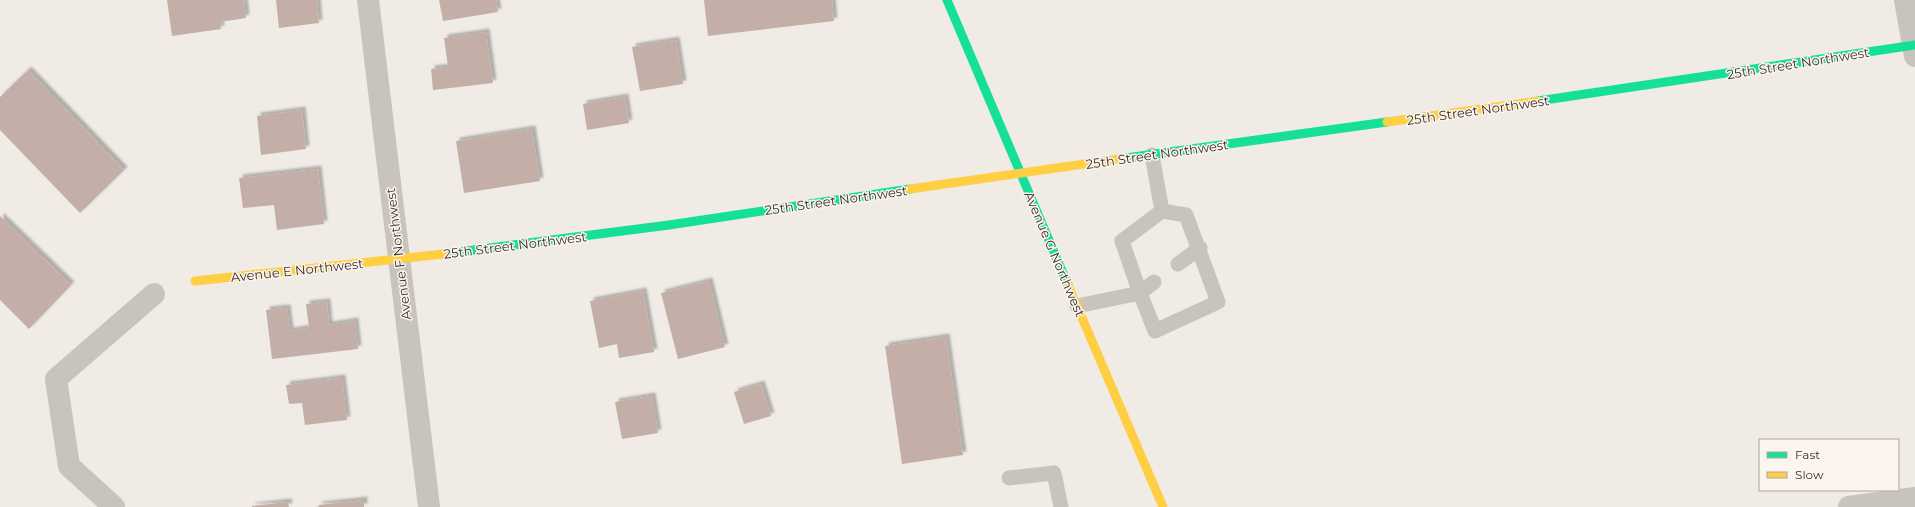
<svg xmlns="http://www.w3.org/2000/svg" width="1915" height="507" viewBox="0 0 1915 507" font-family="Montserrat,sans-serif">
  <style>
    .building { fill: #c3afa7; filter: url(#shadow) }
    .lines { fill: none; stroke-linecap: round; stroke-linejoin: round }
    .lane { stroke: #c9c3be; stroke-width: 15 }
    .street { stroke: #c9c3be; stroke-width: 22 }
    .fast { stroke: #16e098; stroke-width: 9 }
    .slow { stroke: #ffcf43; stroke-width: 9 }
    .labels { text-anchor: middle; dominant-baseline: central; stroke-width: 3; stroke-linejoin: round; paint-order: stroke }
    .street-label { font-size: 13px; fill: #3b302b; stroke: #fbf5ee }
  </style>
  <defs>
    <filter id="shadow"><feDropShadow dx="3.5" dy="-3.5" stdDeviation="1" flood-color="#0004"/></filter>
  </defs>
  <rect width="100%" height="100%" fill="#f0ebe5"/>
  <g class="building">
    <path d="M 167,0 L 244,0 L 246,18 L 220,22 L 221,29 L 172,36 Z"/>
    <path d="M 276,0 L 317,0 L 319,23 L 279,28 Z"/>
    <path d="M 439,0 L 496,0 L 498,12 L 443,21 Z"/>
    <path d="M 704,0 L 832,0 L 834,21 L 708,36 Z"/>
    <path d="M 486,32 L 493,83 L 433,90 L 431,69 L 448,67 L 444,38 Z"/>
    <path d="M 676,40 L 683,84 L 640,91 L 632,47 Z"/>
    <path d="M 28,70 L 124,170 L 80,213 L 0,130 L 0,97 Z"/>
    <path d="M 625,97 L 629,123 L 587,130 L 583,104 Z"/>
    <path d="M 302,110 L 306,149 L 261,155 L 257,116 Z"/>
    <path d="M 532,129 L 540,181 L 464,193 L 456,141 Z"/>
    <path d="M 318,169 L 324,224 L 277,230 L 274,205 L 243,208 L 239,178 Z"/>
    <path d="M 0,216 L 71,285 L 29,329 L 0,300 Z"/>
    <path d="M 709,281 L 725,347 L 678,359 L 661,293 Z"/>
    <path d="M 643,291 L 654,352 L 619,358 L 617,344 L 599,348 L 590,301 Z"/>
    <path d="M 327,302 L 329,325 L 355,321 L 358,349 L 272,359 L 266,310 L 287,308 L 290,331 L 309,328 L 306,304 Z"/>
    <path d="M 946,337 L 963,455 L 902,464 L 885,346 Z"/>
    <path d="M 342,378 L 347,420 L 305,425 L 302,403 L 289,404 L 286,385 Z"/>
    <path d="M 761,384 L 771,416 L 744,424 L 734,392 Z"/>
    <path d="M 652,396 L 658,433 L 622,439 L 615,402 Z"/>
    <path d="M 364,500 L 364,507 L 319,507 L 318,505 Z"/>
    <path d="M 288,502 L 289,507 L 252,507 L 252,506 Z"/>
  </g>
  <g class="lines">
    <g class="lane">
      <path d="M 1178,264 L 1200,248"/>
      <path d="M 1154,282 L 1140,293 L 1155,331 L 1218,302 L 1186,215 L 1162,211"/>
      <path d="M 1077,306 L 1140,293 L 1122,241 L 1162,211 L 1152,155"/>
      <path d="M 1009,478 L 1054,473 L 1061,507"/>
    </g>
    <g class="street">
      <path d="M 368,0 L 429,507"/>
      <path d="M 1905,0 L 1915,56"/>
      <path d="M 114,507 L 69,466 L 56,379 L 154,294"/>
      <path d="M 1849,507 L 1915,498"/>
    </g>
    <g class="fast">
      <path d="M 947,0 L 1068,285"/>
      <path d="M 1538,101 L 1915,45"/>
      <path d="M 1126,158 L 1387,122"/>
      <path d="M 443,254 L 669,225 L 910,189"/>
    </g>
    <g class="slow">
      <path d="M 1387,122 L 1538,101"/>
      <path d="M 910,189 L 1126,158"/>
      <path d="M 195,281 L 443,254"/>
      <path d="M 1068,285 L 1163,507"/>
    </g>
  </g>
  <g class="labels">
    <g class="street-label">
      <text transform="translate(1798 63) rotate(-9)">25th Street Northwest</text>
      <text transform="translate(1478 110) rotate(-8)">25th Street Northwest</text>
      <text transform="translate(1157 154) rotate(-8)">25th Street Northwest</text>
      <text transform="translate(836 200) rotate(-8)">25th Street Northwest</text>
      <text transform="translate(515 245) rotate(-7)">25th Street Northwest</text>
      <text transform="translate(398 254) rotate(-97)">Avenue F Northwest</text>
      <text transform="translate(1055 254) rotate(67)">Avenue G Northwest</text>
      <text transform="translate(297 270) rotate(-6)">Avenue E Northwest</text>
    </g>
  </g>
  <rect x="1759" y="439" width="140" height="52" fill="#fbf5ee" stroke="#aea6a0"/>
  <rect x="1767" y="452" width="20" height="6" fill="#16e098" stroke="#aea6a0"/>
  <text x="1795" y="459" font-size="12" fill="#3b302b">Fast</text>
  <rect x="1767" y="472" width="20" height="6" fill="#ffcf43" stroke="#aea6a0"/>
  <text x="1795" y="479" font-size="12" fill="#3b302b">Slow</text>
</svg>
